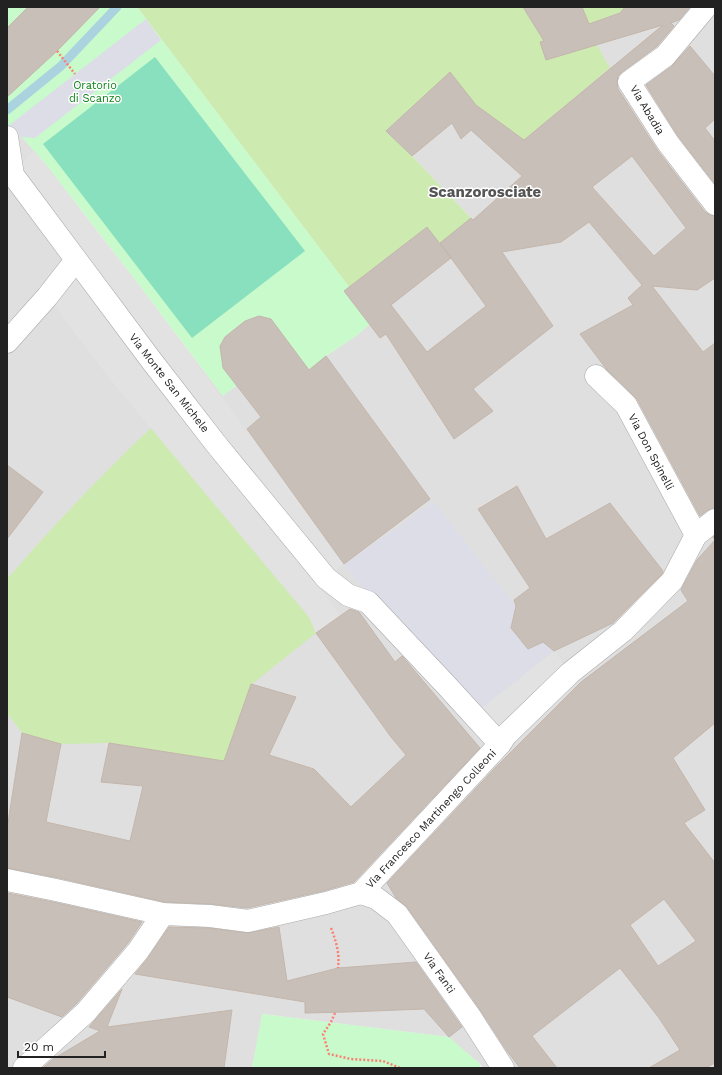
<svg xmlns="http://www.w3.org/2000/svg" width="722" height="1075" viewBox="0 0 722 1075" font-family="'Work Sans',sans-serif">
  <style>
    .residential { fill: #e0dfdf }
    .grass { fill: #cdebb0 }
    .park { fill: #c8facc }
    .pitch { fill: #88e0be }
    .parking { fill: #e2e2e2 }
    .plaza { fill: #dddde8 }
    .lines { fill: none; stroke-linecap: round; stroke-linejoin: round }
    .stream { stroke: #aad3df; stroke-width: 9 }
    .building { fill: #c7bfb8; stroke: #c4b6ab; fill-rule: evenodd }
    .minor-casing { stroke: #a9a9a9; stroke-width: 23 }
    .path { stroke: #fa8072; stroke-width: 2.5; stroke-dasharray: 2 2; stroke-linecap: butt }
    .minor { stroke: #fff; stroke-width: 22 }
    .labels { text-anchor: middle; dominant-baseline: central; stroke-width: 3; stroke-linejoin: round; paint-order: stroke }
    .park-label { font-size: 11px; fill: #0c8416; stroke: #fff }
    .street-label { font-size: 11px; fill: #222; stroke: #fff }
    .district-label { font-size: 15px; font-weight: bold; fill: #555; stroke: #fff }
  </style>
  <rect width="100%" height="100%" fill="#f2efe9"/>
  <path class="residential" d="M 523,7 L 582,7 L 620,13 L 625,7 L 715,7 L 715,1068 L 483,1068 L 480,1064 L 448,1037 L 263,1014 L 252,1068 L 7,1068 L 7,129 L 22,137 L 48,167 L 223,396 L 237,385 L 223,368 L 220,346 L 271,319 L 309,370 L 326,356 L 356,336 L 370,324 L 344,291 L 427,227 L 471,218 L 412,156 L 386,131 L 450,72 L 476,105 L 555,57 Z"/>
  <g class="grass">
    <path d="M 137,7 L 523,7 L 555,57 L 597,45 L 610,68 L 524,140 L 476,105 L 450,73 L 386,131 L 412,156 L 471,218 L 440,243 L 427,227 L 349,287 Z"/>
    <path d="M 582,7 L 625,7 L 620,13 L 589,24 Z"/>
    <path d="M 151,428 L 309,617 L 316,633 L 252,684 L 224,761 L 109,743 L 61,744 L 22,733 L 7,713 L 7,579 C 53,526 100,476 151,428 Z"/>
  </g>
  <g class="park">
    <path d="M 7,7 L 137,7 L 349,287 L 370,324 L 356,336 L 326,356 L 309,370 L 271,319 L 220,346 L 223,367 L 237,385 L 223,396 L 133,277 L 48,167 L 22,137 L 7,129 L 7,98 L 10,95 L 7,92 Z"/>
    <path d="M 262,1014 L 449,1037 L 480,1064 L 480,1068 L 252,1068 Z"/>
  </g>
  <path class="pitch" d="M 155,57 L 305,251 L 192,338 L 43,144 Z"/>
  <g class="parking">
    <path d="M 34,150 L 143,290 L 344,564 L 326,578 L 216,444 L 340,616 L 316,633 L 309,617 L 114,384 L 47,297 L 76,260 L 13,175 Z"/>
    <path d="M 554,651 L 570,673 L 506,735 L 479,710 Z"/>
  </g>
  <g class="plaza">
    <path d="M 146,19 L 161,40 L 35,138 L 22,137 L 7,129 L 7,127 Z"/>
    <path d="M 434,502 L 516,606 L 511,628 L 528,649 L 543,642 L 554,651 L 479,710 L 368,594 L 344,564 Z"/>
  </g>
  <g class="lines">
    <path class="stream" d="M 7,110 L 61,66 L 117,7"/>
  </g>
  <g class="building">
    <path d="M 28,7 L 100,7 L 57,51 L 7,97 L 7,28 Z"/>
    <path d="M 523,7 L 582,7 L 589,24 L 620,13 L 625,7 L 690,7 L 679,20 L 671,23 L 674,26 L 656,47 L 622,72 L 618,76 L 617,82 L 618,89 L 658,151 L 705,212 L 710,215 L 715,216 L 715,278 L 697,290 L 652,286 L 703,352 L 715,343 L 715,508 L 708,510 L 700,516 L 637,399 L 607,370 L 580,334 L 633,305 L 628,298 L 642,285 L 589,222 L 561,242 L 502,252 L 553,326 L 473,389 L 493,411 L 454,439 L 386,334 L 380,338 L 344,291 L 427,227 L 451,258 L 440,243 L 471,218 L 473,220 L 522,176 L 471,130 L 461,139 L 452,123 L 412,156 L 386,131 L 450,72 L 476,105 L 524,140 L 663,25 L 546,60 L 540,42 L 544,41 ZM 632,156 L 686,228 L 654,256 L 592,187 ZM 451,258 L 486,306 L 427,352 L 391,305 Z"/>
    <path d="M 690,46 L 715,76 L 715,119 L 705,128 L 715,141 L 715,184 L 678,136 L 646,85 L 672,66 Z"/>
    <path d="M 259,316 L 271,319 L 309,370 L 326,356 L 430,499 L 344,564 L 247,429 L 261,417 L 223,368 L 220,346 L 225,337 L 245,321 Z"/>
    <path d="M 7,465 L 43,492 L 7,539 Z"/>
    <path d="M 517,486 L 546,539 L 610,503 L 663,571 L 662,574 L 613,623 L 554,651 L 543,642 L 528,649 L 511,628 L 516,606 L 514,600 L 530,588 L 478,509 Z"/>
    <path d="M 715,536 L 715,723 L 673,758 L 705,810 L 684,823 L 715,863 L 715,1063 L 705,1068 L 649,1068 L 680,1050 L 659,1018 L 620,968 L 532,1036 L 557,1068 L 520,1068 L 507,1051 L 481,1011 L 407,907 L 396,898 L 387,883 L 496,767 L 581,682 L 688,601 L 681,590 L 697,560 L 715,540 L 713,537 ZM 664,899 L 696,941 L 658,966 L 630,925 Z"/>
    <path d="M 350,609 L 359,612 L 395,662 L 402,656 L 480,748 L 354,882 L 323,891 L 247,908 L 211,904 L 165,902 L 59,878 L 7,868 L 7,829 L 22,733 L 61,744 L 46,822 L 130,841 L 143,786 L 101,782 L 109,743 L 224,761 L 251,684 L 296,697 L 269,755 L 314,769 L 351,807 L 406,755 L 391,737 L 316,633 Z"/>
    <path d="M 7,893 L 53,902 L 142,922 L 128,943 L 77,1003 L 62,1017 L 7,997 Z"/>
    <path d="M 169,927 L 209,928 L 247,933 L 279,927 L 287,981 L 338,968 L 416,962 L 462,1027 L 449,1037 L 424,1009 L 347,1012 L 305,1013 L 305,1002 L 135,974 L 148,958 Z"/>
    <path d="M 122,989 L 107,1027 L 232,1010 L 224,1068 L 43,1068 L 53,1059 L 100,1031 L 89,1027 L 95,1020 Z"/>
  </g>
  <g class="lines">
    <g class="minor-casing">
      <g id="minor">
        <path d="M 706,7 L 665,56 L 629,82 L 668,143 L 715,204"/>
        <path d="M 7,137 L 13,175 L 151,360 L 216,444 L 326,578 L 348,595 L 368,602 L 447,686 L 500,744"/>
        <path d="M 7,342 L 47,297 L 76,260"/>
        <path d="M 596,376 L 626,405 L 696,535"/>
        <path d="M 7,880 L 56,890 L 163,914 L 210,916 L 248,921 L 326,903 L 361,893 L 500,744 L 506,735 L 570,673 L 623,631 L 672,581 L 696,535 L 715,520"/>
        <path d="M 361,893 L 376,898 L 397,914 L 471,1018 L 503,1068"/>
        <path d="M 24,1068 L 86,1012 L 138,951 L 163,914"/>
      </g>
    </g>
    <g class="path">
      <path d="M 57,51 L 75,74"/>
      <path d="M 331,928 C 336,941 340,954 338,968"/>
      <path d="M 335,1013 L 331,1022 L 323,1034 L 329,1054 L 351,1059 L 383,1061 L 400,1068"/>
    </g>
    <use href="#minor" class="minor"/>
  </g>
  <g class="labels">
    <g class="park-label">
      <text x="95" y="85">Oratorio<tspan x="95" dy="13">di Scanzo</tspan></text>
    </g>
    <g class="street-label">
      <text transform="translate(647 110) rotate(59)">Via Abadia</text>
      <text transform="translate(169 383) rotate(52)">Via Monte San Michele</text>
      <text transform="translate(651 452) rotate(62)">Via Don Spinelli</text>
      <text transform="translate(431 819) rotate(-47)">Via Francesco Martinengo Colleoni</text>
      <text transform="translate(439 973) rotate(55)">Via Fanti</text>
    </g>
    <g class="district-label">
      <text x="485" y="192">Scanzorosciate</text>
    </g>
  </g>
  <rect width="722" height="1075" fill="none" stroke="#222222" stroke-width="16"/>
  <path d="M18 1051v6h87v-6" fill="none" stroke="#222222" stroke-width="2"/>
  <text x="24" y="1051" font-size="12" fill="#222222" stroke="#ffffff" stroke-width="3" paint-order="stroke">20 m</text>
</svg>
